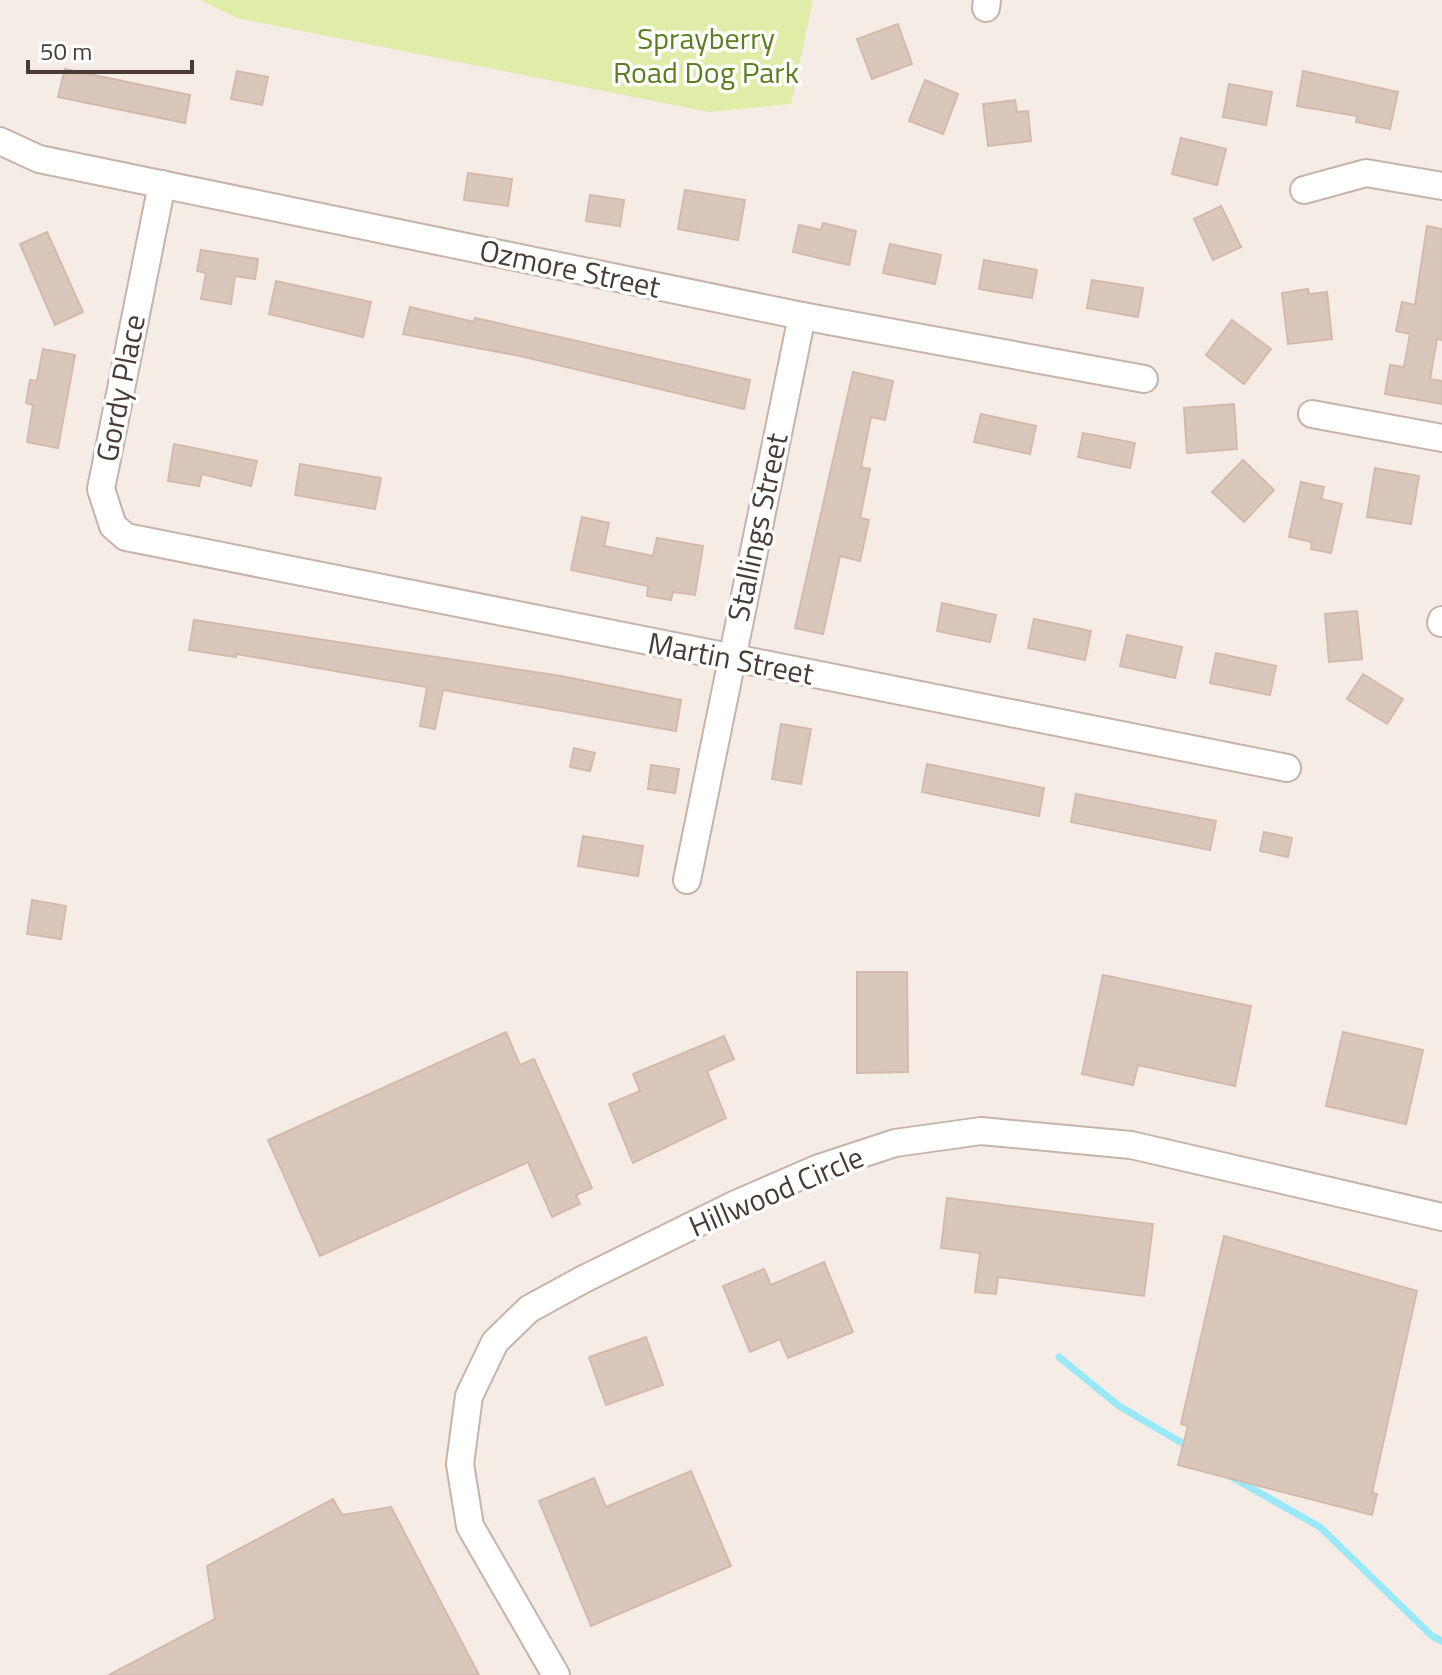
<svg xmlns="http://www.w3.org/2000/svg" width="1442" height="1675" viewBox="0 0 1442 1675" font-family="'Titillium Web',sans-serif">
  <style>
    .green { fill: #dfeda9 }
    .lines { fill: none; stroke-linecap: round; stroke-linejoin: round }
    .stream { stroke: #9ae8f8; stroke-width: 7 }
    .building { fill: #dac7bc; stroke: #d3baab; stroke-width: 2 }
    .minor-casing { stroke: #c4b4a9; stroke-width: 30 }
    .minor { stroke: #fff; stroke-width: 26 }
    .labels { text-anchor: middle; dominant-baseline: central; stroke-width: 7; stroke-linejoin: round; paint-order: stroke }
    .park-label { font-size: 30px; fill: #5b7f20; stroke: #fff }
    .street-label { font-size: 30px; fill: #473b34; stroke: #fff }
  </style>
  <rect width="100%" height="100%" fill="#f4ece5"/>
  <path class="green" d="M 200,0 L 813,0 L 791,104 L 709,112 L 237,18 Z"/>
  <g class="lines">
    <g class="stream">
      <path d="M 1059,1357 L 1119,1406 L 1189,1447"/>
      <path d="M 1228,1475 L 1320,1527 L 1432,1636 L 1442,1641"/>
    </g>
  </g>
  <g class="building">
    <path d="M 898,24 L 912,64 L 872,79 L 857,39 Z"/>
    <path d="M 65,69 L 190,95 L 185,123 L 58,97 Z"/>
    <path d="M 237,71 L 268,77 L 262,105 L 231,99 Z"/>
    <path d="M 1303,71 L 1398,92 L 1390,129 L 1356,122 L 1357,116 L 1297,106 Z"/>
    <path d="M 925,80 L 958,94 L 943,134 L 909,121 Z"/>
    <path d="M 1229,84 L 1272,92 L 1266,125 L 1223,117 Z"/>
    <path d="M 1015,100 L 1017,112 L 1028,111 L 1031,141 L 988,146 L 983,104 Z"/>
    <path d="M 1181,138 L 1226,149 L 1217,185 L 1172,174 Z"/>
    <path d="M 468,173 L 512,179 L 508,206 L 464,200 Z"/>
    <path d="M 685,190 L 745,200 L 738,240 L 678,229 Z"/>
    <path d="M 590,195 L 624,200 L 620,226 L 586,221 Z"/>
    <path d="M 1221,206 L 1241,247 L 1213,260 L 1194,219 Z"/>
    <path d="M 823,223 L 856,231 L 849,265 L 793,252 L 799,225 L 821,230 Z"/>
    <path d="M 1427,226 L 1442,229 L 1442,340 L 1437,339 L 1430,379 L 1442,381 L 1442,404 L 1385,394 L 1390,365 L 1404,367 L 1410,334 L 1396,331 L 1402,302 L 1415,305 Z"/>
    <path d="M 47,232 L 83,312 L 55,325 L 20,244 Z"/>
    <path d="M 890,244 L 941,255 L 935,284 L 883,273 Z"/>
    <path d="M 201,250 L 258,259 L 255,279 L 235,276 L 231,304 L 201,299 L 206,273 L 197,271 Z"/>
    <path d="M 984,260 L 1037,270 L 1032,298 L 979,289 Z"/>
    <path d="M 1092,280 L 1143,288 L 1138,317 L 1087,308 Z"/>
    <path d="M 276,281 L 371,302 L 363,337 L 269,314 Z"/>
    <path d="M 1308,289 L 1309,294 L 1327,292 L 1332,339 L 1288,344 L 1282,293 Z"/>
    <path d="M 410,307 L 474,322 L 475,318 L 750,380 L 744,409 L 520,356 L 403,334 Z"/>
    <path d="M 1232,320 L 1271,349 L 1244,384 L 1206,355 Z"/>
    <path d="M 43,349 L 75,355 L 58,448 L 27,442 L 33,405 L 26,403 L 30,380 L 37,381 Z"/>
    <path d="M 853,372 L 893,381 L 885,420 L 871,417 L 861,467 L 870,469 L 860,518 L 869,520 L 860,561 L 840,556 L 823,634 L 795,628 Z"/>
    <path d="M 1234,404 L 1237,449 L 1187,453 L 1184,408 Z"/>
    <path d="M 981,414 L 1036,426 L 1030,454 L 974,442 Z"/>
    <path d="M 1083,433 L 1135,443 L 1130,468 L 1078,457 Z"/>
    <path d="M 174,444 L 257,461 L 251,486 L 202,474 L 199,486 L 168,481 Z"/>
    <path d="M 1243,460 L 1274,490 L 1244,522 L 1212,492 Z"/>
    <path d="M 300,464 L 381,478 L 375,509 L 295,495 Z"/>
    <path d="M 1375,468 L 1419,476 L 1411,524 L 1367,517 Z"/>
    <path d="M 1301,482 L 1324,487 L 1321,499 L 1342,504 L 1331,553 L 1311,549 L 1312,542 L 1289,537 Z"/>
    <path d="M 582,517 L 609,523 L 604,546 L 653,556 L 657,538 L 703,546 L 695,595 L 673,592 L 671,600 L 647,596 L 648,586 L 571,570 Z"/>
    <path d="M 942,603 L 996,615 L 990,642 L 937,631 Z"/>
    <path d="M 1357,611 L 1362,659 L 1329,662 L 1325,614 Z"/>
    <path d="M 1034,619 L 1091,631 L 1085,660 L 1028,648 Z"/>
    <path d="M 194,620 L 561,676 L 681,700 L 676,731 L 443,690 L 435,729 L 420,726 L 427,687 L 236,654 L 236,657 L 189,650 Z"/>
    <path d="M 1127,635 L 1182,647 L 1175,678 L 1120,666 Z"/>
    <path d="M 1216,653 L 1276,666 L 1270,695 L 1210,683 Z"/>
    <path d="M 1363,674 L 1403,699 L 1387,724 L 1347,699 Z"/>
    <path d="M 781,724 L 811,729 L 801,784 L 772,779 Z"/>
    <path d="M 574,748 L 595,753 L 590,771 L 570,767 Z"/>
    <path d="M 927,764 L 1044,788 L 1039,816 L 922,792 Z"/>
    <path d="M 651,765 L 679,769 L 675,793 L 648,789 Z"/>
    <path d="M 1076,794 L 1216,821 L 1210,850 L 1071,822 Z"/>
    <path d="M 1264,832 L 1292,838 L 1288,857 L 1260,851 Z"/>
    <path d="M 583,836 L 643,846 L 638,876 L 578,866 Z"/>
    <path d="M 32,900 L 66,906 L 61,939 L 27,934 Z"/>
    <path d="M 857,972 L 907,972 L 908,1072 L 857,1073 Z"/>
    <path d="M 1103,975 L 1251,1006 L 1235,1086 L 1138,1065 L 1133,1085 L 1082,1074 Z"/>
    <path d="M 506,1032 L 520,1065 L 534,1059 L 592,1188 L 576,1195 L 580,1204 L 552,1217 L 528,1162 L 320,1256 L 268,1140 Z"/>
    <path d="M 1343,1032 L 1423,1050 L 1406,1124 L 1326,1106 Z"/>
    <path d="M 724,1036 L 734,1059 L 707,1071 L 726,1118 L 633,1163 L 609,1104 L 640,1091 L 633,1074 Z"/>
    <path d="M 947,1198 L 1153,1224 L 1144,1296 L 998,1277 L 996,1294 L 975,1292 L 980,1253 L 941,1248 Z"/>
    <path d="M 1224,1236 L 1417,1291 L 1372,1493 L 1377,1494 L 1372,1515 L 1178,1465 L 1188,1426 L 1181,1424 Z"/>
    <path d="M 824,1262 L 853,1332 L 788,1358 L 780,1339 L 750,1352 L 723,1286 L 764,1269 L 771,1285 Z"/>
    <path d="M 646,1337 L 663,1385 L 606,1405 L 589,1357 Z"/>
    <path d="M 691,1471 L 731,1566 L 591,1626 L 539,1501 L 594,1478 L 606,1507 Z"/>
    <path d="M 333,1499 L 342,1515 L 391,1507 L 479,1675 L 109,1675 L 215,1619 L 207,1566 Z"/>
  </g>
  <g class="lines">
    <g class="minor-casing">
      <g id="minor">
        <path d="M 986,8 L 987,0"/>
        <path d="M 0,141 L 39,159 L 802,316 L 1144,379"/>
        <path d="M 162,184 L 101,489 L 113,526 L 126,537 L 1287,768"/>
        <path d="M 1304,190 L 1366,173 L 1442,186"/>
        <path d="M 1312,414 L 1442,438"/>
        <path d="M 1441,623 L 1442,620"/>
        <path d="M 687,880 L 802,316"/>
        <path d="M 556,1675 L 470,1526 L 460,1464 L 469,1396 L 495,1342 L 529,1309 L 582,1280 L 736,1204 L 819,1168 L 895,1143 L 981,1131 L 1131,1145 L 1442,1217"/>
      </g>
    </g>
    <use href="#minor" class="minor"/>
  </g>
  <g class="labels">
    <g class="park-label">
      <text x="706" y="38">Sprayberry<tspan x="706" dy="34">Road Dog Park</tspan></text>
    </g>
    <g class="street-label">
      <text transform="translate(570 268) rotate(12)">Ozmore Street</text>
      <text transform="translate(120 388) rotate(-79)">Gordy Place</text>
      <text transform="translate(757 527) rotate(-78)">Stallings Street</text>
      <text transform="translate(731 658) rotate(11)">Martin Street</text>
      <text transform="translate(776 1191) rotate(-23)">Hillwood Circle</text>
    </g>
  </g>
  <path d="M28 60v12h164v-12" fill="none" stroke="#473b34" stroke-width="4"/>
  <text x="40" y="60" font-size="24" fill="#473b34" stroke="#ffffff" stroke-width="6" paint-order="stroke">50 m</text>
</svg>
